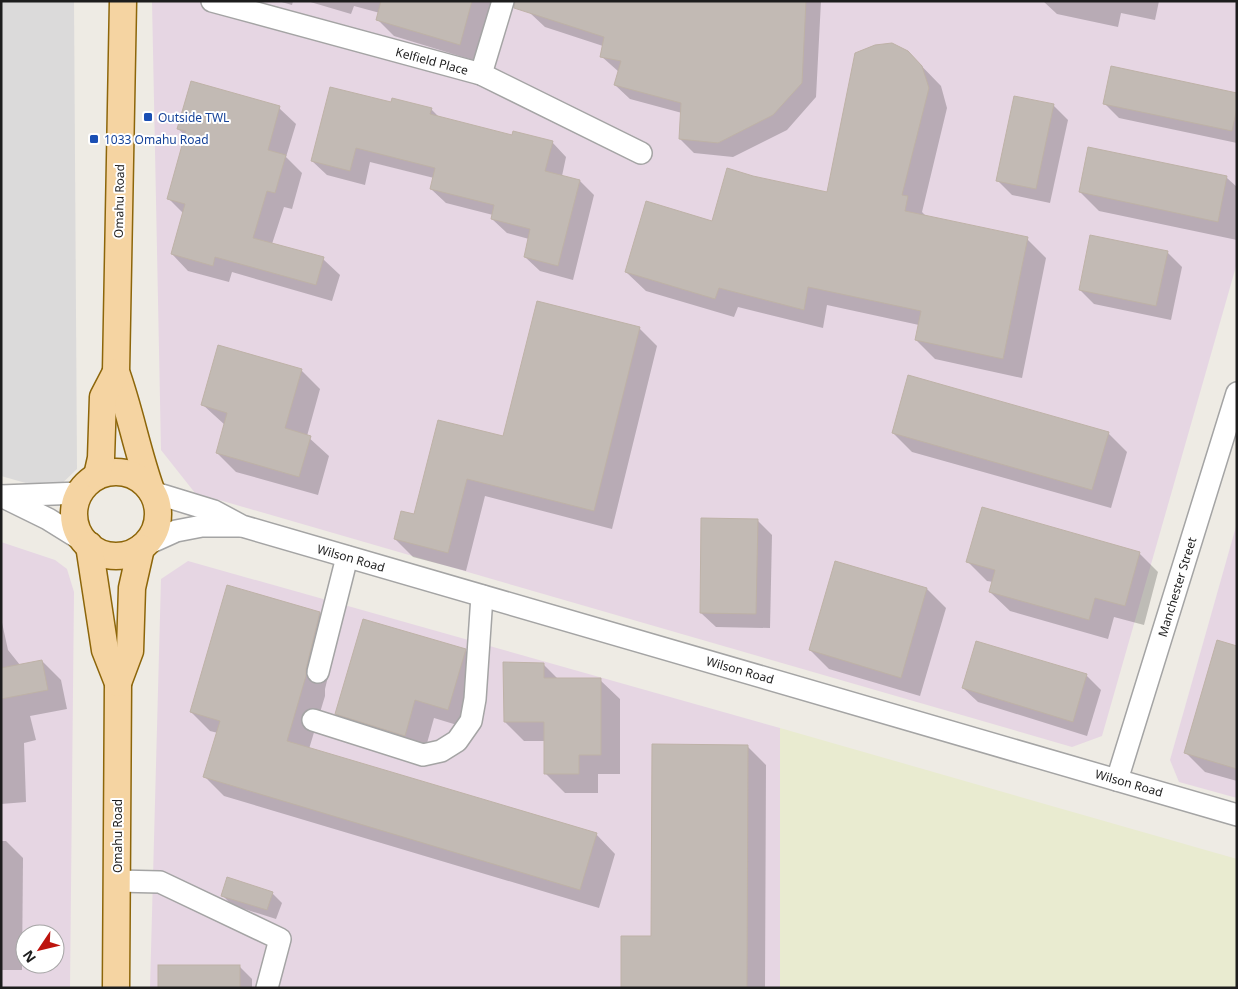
<svg xmlns="http://www.w3.org/2000/svg" width="1238" height="989" viewBox="0 0 1238 989" font-family="'Noto Sans',sans-serif">
  <style>
    .residential { fill: #dbdada }
    .industrial { fill: #e6d6e3; fill-rule: evenodd }
    .farmland { fill: #e9ebd0 }
    .shadow { fill: #0003 }
    .building { fill: #c2bab4; stroke: #beb2a7 }
    .lines { fill: none; stroke-linecap: round; stroke-linejoin: round }
    .minor-casing { stroke: #a4a4a4; stroke-width: 24 }
    .major-casing { stroke: #8d660a; stroke-width: 29 }
    .minor { stroke: #fff; stroke-width: 21 }
    .major { stroke: #f5d4a2; stroke-width: 26 }
    .transit-dot { fill: #1a4fb4; stroke: #fff; stroke-width: 2 }
    .labels { text-anchor: middle; dominant-baseline: central; stroke-width: 4; stroke-linejoin: round; paint-order: stroke }
    .street-label { font-size: 12px; fill: #1d1d1d; stroke: #fff }
    .transit-label { font-size: 12px; fill: #164399; stroke: #fff; text-anchor: start }
  </style>
  <rect width="100%" height="100%" fill="#eeebe4"/>
  <path class="residential" d="M 1,1 L 74,1 L 77,469 L 54,491 L 1,476 Z"/>
  <g class="industrial">
    <path d="M 152,1 L 1237,1 L 1237,263 L 1102,736 L 1072,747 L 195,493 L 161,450 Z"/>
    <path d="M 1237,523 L 1237,798 L 1179,782 L 1170,760 Z"/>
    <path d="M 1,542 L 55,560 L 67,569 L 74,592 L 70,988 L 1,988 ZM 25,934 L 55,934 L 55,964 L 25,964 Z"/>
    <path d="M 188,561 L 780,728 L 780,988 L 150,988 L 161,579 Z"/>
  </g>
  <path class="farmland" d="M 780,728 L 1237,859 L 1237,988 L 780,988 Z"/>
  <g class="shadow">
    <path d="M 278,1 L 293,1 L 292,5 Z"/>
    <path d="M 307,1 L 493,1 L 476,61 L 394,36 L 378,20 L 380,13 L 354,6 L 351,14 Z"/>
    <path d="M 534,1 L 821,1 L 816,97 L 787,130 L 733,157 L 694,153 L 680,139 L 682,113 L 630,99 L 615,85 L 619,72 L 601,56 L 603,46 L 545,27 L 530,13 Z"/>
    <path d="M 1043,1 L 1159,1 L 1155,20 L 1121,13 L 1118,27 L 1057,14 Z"/>
    <path d="M 908,52 L 941,86 L 947,108 L 922,212 L 927,217 L 1027,239 L 1046,258 L 1022,378 L 935,359 L 916,340 L 919,325 L 827,305 L 823,328 L 738,307 L 734,317 L 646,291 L 626,272 L 712,222 L 753,177 L 828,193 Z"/>
    <path d="M 1237,94 L 1237,143 L 1119,118 L 1104,103 Z"/>
    <path d="M 392,104 L 431,109 L 440,118 L 513,137 L 552,142 L 566,157 L 562,176 L 580,181 L 594,195 L 573,280 L 540,271 L 525,257 L 529,239 L 507,233 L 492,219 L 493,215 L 446,203 L 431,189 L 434,178 L 370,162 L 365,185 L 327,175 L 312,161 Z"/>
    <path d="M 1053,105 L 1068,120 L 1050,203 L 1012,195 L 997,180 Z"/>
    <path d="M 279,108 L 296,124 L 286,157 L 302,173 L 292,209 L 284,207 L 272,244 L 323,259 L 340,275 L 332,301 L 232,272 L 229,282 L 188,271 L 172,254 L 183,213 L 169,199 L 186,136 L 178,129 Z"/>
    <path d="M 1089,148 L 1227,178 L 1237,187 L 1237,240 L 1099,211 L 1080,192 Z"/>
    <path d="M 1167,252 L 1182,267 L 1171,320 L 1094,304 L 1080,290 Z"/>
    <path d="M 639,328 L 657,346 L 612,529 L 485,496 L 466,571 L 413,557 L 395,539 L 415,515 L 504,438 Z"/>
    <path d="M 301,370 L 320,389 L 307,436 L 329,456 L 318,495 L 236,472 L 217,453 L 225,425 L 203,405 Z"/>
    <path d="M 893,433 L 1108,433 L 1127,452 L 1111,508 L 912,452 Z"/>
    <path d="M 757,520 L 772,535 L 770,628 L 716,627 L 701,613 Z"/>
    <path d="M 1139,553 L 1158,572 L 1144,625 L 1114,617 L 1108,639 L 1010,611 L 990,592 L 993,582 L 987,581 L 968,562 Z"/>
    <path d="M 927,589 L 946,608 L 920,696 L 829,669 L 810,650 Z"/>
    <path d="M 320,613 L 339,632 L 325,689 L 325,696 L 309,749 L 596,834 L 615,854 L 599,908 L 224,796 L 205,777 L 218,733 L 210,731 L 191,712 Z"/>
    <path d="M 1,618 L 8,650 L 20,665 L 42,661 L 61,680 L 67,709 L 30,716 L 36,740 L 24,743 L 26,802 L 1,804 Z"/>
    <path d="M 977,642 L 1087,676 L 1101,690 L 1087,736 L 978,702 L 963,688 Z"/>
    <path d="M 1237,647 L 1237,781 L 1205,772 L 1186,753 Z"/>
    <path d="M 465,650 L 484,669 L 467,728 L 434,718 L 424,754 L 356,733 L 336,714 Z"/>
    <path d="M 543,664 L 559,680 L 600,680 L 620,699 L 620,774 L 598,774 L 598,793 L 565,793 L 546,774 L 546,741 L 524,741 L 505,722 Z"/>
    <path d="M 747,746 L 766,765 L 765,988 L 622,988 L 652,938 Z"/>
    <path d="M 1,841 L 6,841 L 23,858 L 22,970 L 1,970 Z"/>
    <path d="M 272,893 L 282,903 L 276,919 L 232,905 L 223,896 Z"/>
    <path d="M 239,966 L 252,979 L 252,988 L 159,988 Z"/>
  </g>
  <g class="building">
    <path d="M 381,1 L 472,1 L 460,45 L 376,20 Z"/>
    <path d="M 515,1 L 806,1 L 802,83 L 773,115 L 718,143 L 679,139 L 681,103 L 614,85 L 621,61 L 600,57 L 604,37 L 514,8 Z"/>
    <path d="M 892,43 L 908,51 L 922,66 L 929,88 L 902,195 L 908,196 L 905,211 L 1028,237 L 1003,359 L 915,340 L 921,311 L 808,287 L 804,310 L 719,288 L 715,299 L 625,272 L 646,201 L 712,221 L 727,168 L 753,176 L 827,192 L 855,53 L 875,45 Z"/>
    <path d="M 1111,66 L 1237,93 L 1237,108 L 1232,131 L 1103,104 Z"/>
    <path d="M 191,81 L 280,106 L 268,150 L 286,155 L 275,193 L 267,191 L 253,238 L 324,257 L 316,285 L 215,257 L 213,266 L 171,254 L 185,204 L 167,199 L 186,131 L 177,129 Z"/>
    <path d="M 330,87 L 391,102 L 392,98 L 432,108 L 430,114 L 512,135 L 513,131 L 553,141 L 545,171 L 580,180 L 558,266 L 524,257 L 530,229 L 491,219 L 494,205 L 430,189 L 435,168 L 356,148 L 350,171 L 311,161 Z"/>
    <path d="M 1014,96 L 1054,104 L 1036,189 L 996,181 Z"/>
    <path d="M 1088,147 L 1227,176 L 1218,222 L 1079,192 Z"/>
    <path d="M 1090,235 L 1168,251 L 1156,306 L 1079,290 Z"/>
    <path d="M 537,301 L 640,327 L 594,511 L 467,479 L 448,553 L 394,539 L 401,511 L 414,514 L 438,420 L 503,436 Z"/>
    <path d="M 218,345 L 302,369 L 285,428 L 311,436 L 299,477 L 216,453 L 227,413 L 201,405 Z"/>
    <path d="M 908,375 L 1109,432 L 1092,490 L 892,433 Z"/>
    <path d="M 982,507 L 1140,552 L 1125,606 L 1095,598 L 1089,620 L 989,592 L 995,570 L 966,562 Z"/>
    <path d="M 701,518 L 758,519 L 756,614 L 700,613 Z"/>
    <path d="M 835,561 L 927,588 L 901,678 L 809,650 Z"/>
    <path d="M 227,585 L 320,612 L 306,669 L 306,676 L 287,741 L 597,833 L 580,890 L 203,777 L 220,721 L 190,712 Z"/>
    <path d="M 363,619 L 466,649 L 448,710 L 415,700 L 405,736 L 335,714 Z"/>
    <path d="M 1217,640 L 1237,646 L 1237,769 L 1184,753 Z"/>
    <path d="M 976,641 L 1087,674 L 1073,722 L 962,688 Z"/>
    <path d="M 42,660 L 48,690 L 1,699 L 1,668 Z"/>
    <path d="M 503,662 L 544,663 L 544,678 L 601,678 L 601,755 L 579,755 L 579,774 L 544,774 L 544,722 L 504,722 Z"/>
    <path d="M 652,744 L 748,745 L 747,988 L 621,988 L 621,936 L 651,936 Z"/>
    <path d="M 227,877 L 273,892 L 267,910 L 221,896 Z"/>
    <rect x="158" y="965" width="82" height="23"/>
  </g>
  <g class="lines">
    <g class="minor-casing">
      <g id="minor">
        <path d="M 212,1 L 481,74 L 641,153"/>
        <path d="M 481,74 L 503,1"/>
        <path d="M 152,492 L 214,511 L 242,526 L 1237,815"/>
        <path d="M 1,496 L 48,519 L 85,542"/>
        <path d="M 1,496 L 80,493"/>
        <path d="M 145,545 L 176,531 L 202,526 L 240,526"/>
        <path d="M 318,672 L 347,557"/>
        <path d="M 313,720 L 423,755 L 441,751 L 457,741 L 471,721 L 475,699 L 482,596"/>
        <path d="M 1117,780 L 1237,393"/>
        <path d="M 117,881 L 160,882 L 280,939 L 267,988"/>
      </g>
    </g>
    <g class="major-casing">
      <g id="major">
        <path d="M 123,1 L 116,372 C 130,411 137,451 151,490"/>
        <circle cx="116" cy="514" r="42"/>
        <path d="M 97,476 L 101,458 L 103,397 L 116,372"/>
        <path d="M 89,545 L 105,650 L 118,683 L 116,988"/>
        <path d="M 118,683 L 130,651 L 132,588 L 141,548"/>
      </g>
    </g>
    <use href="#minor" class="minor"/>
    <use href="#major" class="major"/>
  </g>
  <g class="transit-dot">
    <rect x="143" y="112" width="10" height="10" rx="2.5"/>
    <rect x="89" y="134" width="10" height="10" rx="2.5"/>
  </g>
  <g class="labels">
    <g class="street-label">
      <text transform="translate(432 61) rotate(15)">Kelfield Place</text>
      <text transform="translate(119 201) rotate(-89)">Omahu Road</text>
      <text transform="translate(351 558) rotate(16)">Wilson Road</text>
      <text transform="translate(1177 587) rotate(-73)">Manchester Street</text>
      <text transform="translate(740 670) rotate(16)">Wilson Road</text>
      <text transform="translate(1129 783) rotate(16)">Wilson Road</text>
      <text transform="translate(117 836) rotate(-90)">Omahu Road</text>
    </g>
    <g class="transit-label">
      <text x="158" y="117">Outside TWL</text>
      <text x="104" y="139">1033 Omahu Road</text>
    </g>
  </g>
  <rect width="1238" height="989" fill="none" stroke="#1d1d1d" stroke-width="5"/>
  <g transform="translate(40 949) rotate(235)"><circle r="24" fill="#ffffff" stroke="#a5a5a5"/>
  <path d="M0-4L9 19L0 12L-9 19Z" fill="#bd140e"/>
  <text y="-8" font-size="14" font-weight="bold" text-anchor="middle" fill="#1d1d1d">N</text>
  </g>
</svg>
